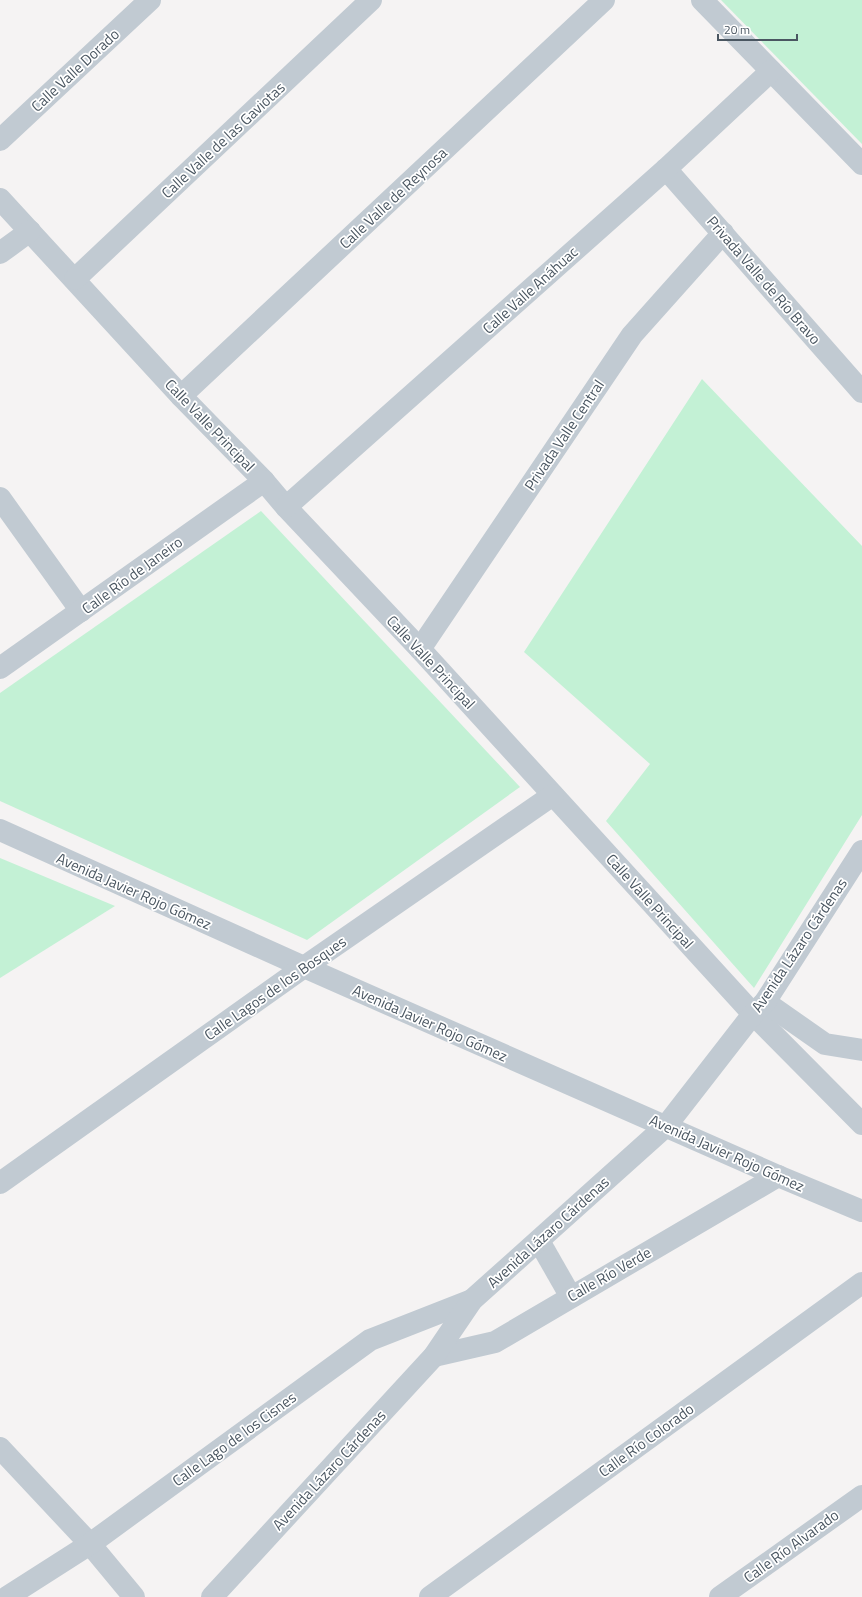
<svg xmlns="http://www.w3.org/2000/svg" width="862" height="1597" viewBox="0 0 862 1597" font-family="'Titillium Web',sans-serif">
  <style>
    .green { fill: #c3f1d5 }
    .lines { fill: none; stroke-linecap: round; stroke-linejoin: round }
    .minor { stroke: #c1cad2; stroke-width: 22 }
    .labels { text-anchor: middle; dominant-baseline: central; stroke-width: 3.5; stroke-linejoin: round; paint-order: stroke }
    .street-label { font-size: 15px; fill: #4a5661; stroke: #fff }
  </style>
  <rect width="100%" height="100%" fill="#f5f3f3"/>
  <g class="green">
    <path d="M 721,0 L 862,0 L 862,144 L 861,143 Z"/>
    <path d="M 702,379 L 862,546 L 862,815 L 754,988 L 606,821 L 650,764 L 524,652 Z"/>
    <path d="M 261,511 L 520,787 L 307,940 L 0,801 L 0,693 Z"/>
    <path d="M 0,858 L 115,906 L 0,978 Z"/>
  </g>
  <g class="lines">
    <g class="minor">
      <path d="M 702,0 L 862,164"/>
      <path d="M 0,140 L 150,0"/>
      <path d="M 666,169 L 862,392"/>
      <path d="M 0,199 L 181,396 L 264,481 L 286,507 L 420,649 L 753,1014 L 862,1124"/>
      <path d="M 0,253 L 30,231"/>
      <path d="M 75,279 L 371,0"/>
      <path d="M 181,396 L 604,0"/>
      <path d="M 0,498 L 81,611"/>
      <path d="M 286,507 L 666,169 L 771,71"/>
      <path d="M 420,649 L 632,335 L 723,233"/>
      <path d="M 0,668 L 264,481"/>
      <path d="M 0,830 L 304,967 L 778,1176 L 862,1211"/>
      <path d="M 765,1002 L 825,1044 L 862,1050"/>
      <path d="M 0,1183 L 304,967 L 553,795"/>
      <path d="M 539,1241 L 571,1297"/>
      <path d="M 434,1356 L 495,1342 L 778,1176"/>
      <path d="M 0,1448 L 90,1544 L 134,1597"/>
      <path d="M 7,1597 L 90,1544 L 370,1340 L 472,1300"/>
      <path d="M 212,1597 L 434,1356 L 472,1300 L 666,1126 L 753,1014 L 765,1002 L 862,851"/>
      <path d="M 430,1597 L 862,1283"/>
      <path d="M 720,1597 L 862,1496"/>
    </g>
  </g>
  <g class="labels">
    <g class="street-label">
      <text transform="translate(75 70) rotate(-43)">Calle Valle Dorado</text>
      <text transform="translate(223 140) rotate(-43)">Calle Valle de las Gaviotas</text>
      <text transform="translate(393 198) rotate(-43)">Calle Valle de Reynosa</text>
      <text transform="translate(764 280) rotate(49)">Privada Valle de Río Bravo</text>
      <text transform="translate(530 290) rotate(-42)">Calle Valle Anáhuac</text>
      <text transform="translate(210 425) rotate(46)">Calle Valle Principal</text>
      <text transform="translate(564 435) rotate(-56)">Privada Valle Central</text>
      <text transform="translate(132 575) rotate(-36)">Calle Río de Janeiro</text>
      <text transform="translate(431 662) rotate(47)">Calle Valle Principal</text>
      <text transform="translate(134 891) rotate(24)">Avenida Javier Rojo Gómez</text>
      <text transform="translate(650 901) rotate(48)">Calle Valle Principal</text>
      <text transform="translate(799 945) rotate(-56)">Avenida Lázaro Cárdenas</text>
      <text transform="translate(275 988) rotate(-35)">Calle Lagos de los Bosques</text>
      <text transform="translate(430 1023) rotate(24)">Avenida Javier Rojo Gómez</text>
      <text transform="translate(727 1153) rotate(24)">Avenida Javier Rojo Gómez</text>
      <text transform="translate(548 1232) rotate(-42)">Avenida Lázaro Cárdenas</text>
      <text transform="translate(609 1274) rotate(-30)">Calle Río Verde</text>
      <text transform="translate(234 1439) rotate(-36)">Calle Lago de los Cisnes</text>
      <text transform="translate(646 1440) rotate(-36)">Calle Río Colorado</text>
      <text transform="translate(329 1470) rotate(-47)">Avenida Lázaro Cárdenas</text>
      <text transform="translate(791 1546) rotate(-36)">Calle Río Alvarado</text>
    </g>
  </g>
  <path d="M718 34v6h79v-6" fill="none" stroke="#4a5661" stroke-width="2"/>
  <text x="724" y="34" font-size="12" fill="#4a5661" stroke="#ffffff" stroke-width="3" paint-order="stroke">20 m</text>
</svg>
